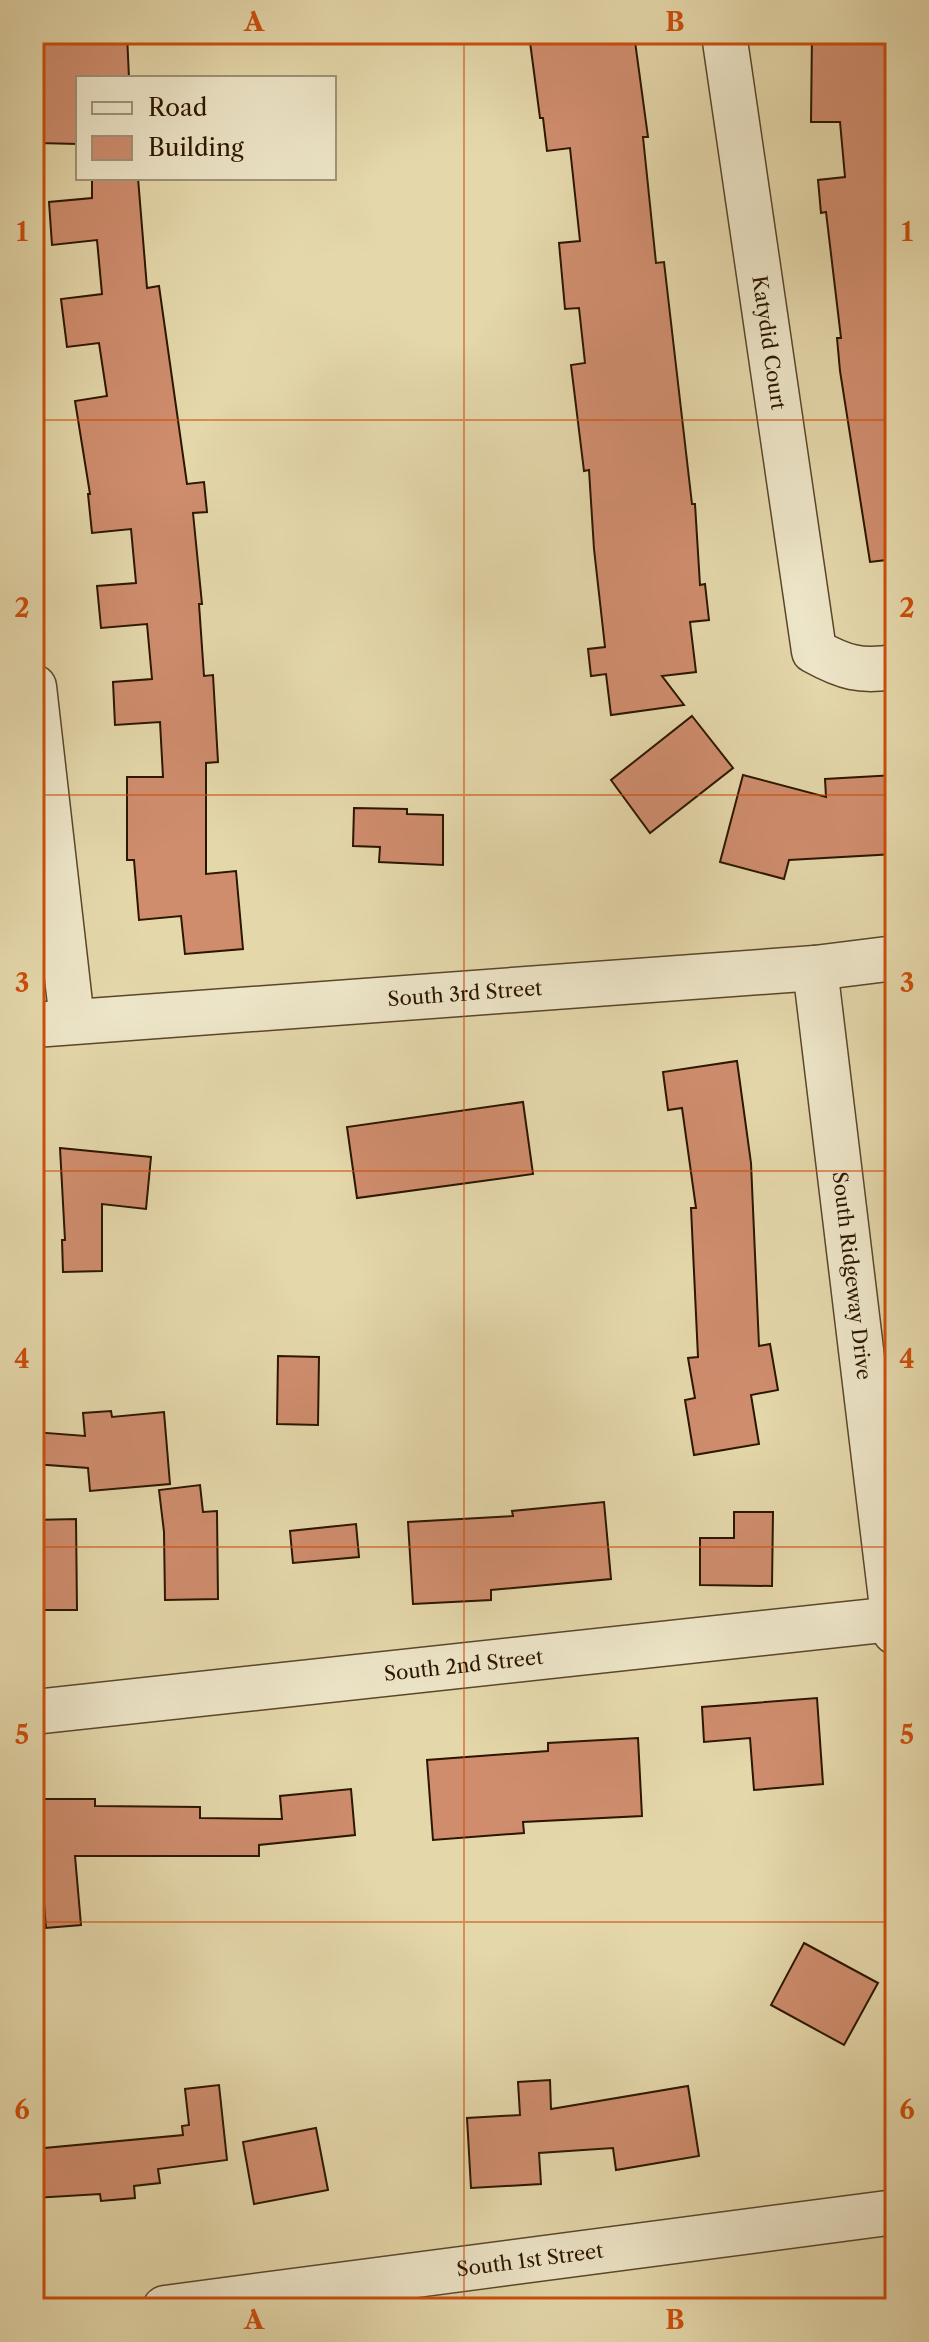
<svg xmlns="http://www.w3.org/2000/svg" width="929" height="2342" viewBox="0 0 929 2342" font-family="'Libre Caslon Text',serif">
  <style>
    .building { fill: #cf8d6e; stroke: #2c1600; stroke-width: 2 }
    .lines { fill: none; stroke-linecap: round; stroke-linejoin: round }
    .minor-casing { stroke: #5a462a; stroke-width: 47 }
    .minor { stroke: #ede5c8; stroke-width: 44 }
    .grid { fill: none; stroke: #cc4f0a; stroke-width: 2; stroke-opacity: 0.55 }
    .labels { text-anchor: middle; dominant-baseline: central; stroke-width: 7; stroke-linejoin: round; paint-order: stroke }
    .street-label { font-size: 20px; fill: #2c1600; stroke: #ede5c8 }
    .neatline { fill: none; stroke: #cc4f0a; stroke-width: 3 }
    .grid-label { font-size: 26px; text-anchor: middle; font-weight: bold; fill: #cc4f0a }
  </style>
  <rect width="100%" height="100%" fill="#e4d7aa"/>
  <filter id="stains"><feTurbulence type="fractalNoise" baseFrequency=".0025" numOctaves="4"/><feColorMatrix values="0 0 0 0 .2 0 0 0 0 .09 0 0 0 0 .02 0 0 0 .5 -.17"/></filter>
  <radialGradient id="worn" r=".72"><stop offset=".6" stop-color="#630" stop-opacity="0"/><stop offset="1" stop-color="#630" stop-opacity=".3"/></radialGradient>
  <g class="building">
    <path d="M 40,34 L 127,34 L 129,78 L 78,78 L 78,144 L 38,143 Z"/>
    <path d="M 542,34 L 634,34 L 648,137 L 643,137 L 656,263 L 664,262 L 692,504 L 695,504 L 700,585 L 705,584 L 709,620 L 690,622 L 696,672 L 662,676 L 684,705 L 611,715 L 606,674 L 591,676 L 588,649 L 605,647 L 594,549 L 589,470 L 584,471 L 571,365 L 585,363 L 579,308 L 565,309 L 559,243 L 580,241 L 570,148 L 547,151 L 543,118 L 540,118 L 530,42 L 543,41 Z"/>
    <path d="M 812,34 L 895,34 L 895,559 L 870,562 L 840,371 L 837,338 L 841,338 L 826,212 L 821,213 L 818,180 L 845,177 L 840,122 L 811,122 Z"/>
    <path d="M 92,178 L 138,178 L 147,288 L 159,286 L 187,484 L 204,482 L 207,512 L 193,513 L 202,604 L 199,604 L 204,676 L 213,675 L 218,762 L 206,763 L 206,874 L 236,871 L 243,949 L 185,954 L 181,916 L 139,920 L 134,860 L 127,860 L 127,777 L 163,777 L 160,722 L 115,725 L 113,682 L 152,679 L 147,624 L 101,628 L 97,586 L 136,583 L 131,529 L 92,533 L 88,494 L 90,494 L 75,401 L 107,396 L 99,343 L 67,347 L 61,299 L 102,294 L 97,240 L 52,245 L 49,202 L 92,198 Z"/>
    <path d="M 692,716 L 733,768 L 650,833 L 611,780 Z"/>
    <path d="M 743,775 L 826,797 L 825,779 L 895,775 L 895,854 L 789,860 L 784,879 L 720,862 Z"/>
    <path d="M 354,808 L 407,809 L 407,814 L 443,815 L 443,865 L 379,862 L 380,847 L 353,846 Z"/>
    <path d="M 737,1061 L 751,1163 L 759,1346 L 770,1344 L 778,1390 L 751,1395 L 759,1444 L 694,1455 L 685,1400 L 695,1398 L 688,1358 L 698,1357 L 691,1208 L 696,1208 L 682,1108 L 668,1110 L 663,1072 Z"/>
    <path d="M 523,1102 L 533,1174 L 357,1198 L 347,1127 Z"/>
    <path d="M 60,1148 L 151,1157 L 146,1209 L 102,1204 L 102,1271 L 63,1272 L 62,1240 L 65,1240 Z"/>
    <path d="M 278,1356 L 319,1357 L 318,1425 L 277,1424 Z"/>
    <path d="M 111,1411 L 112,1417 L 164,1412 L 170,1484 L 90,1491 L 88,1468 L 34,1464 L 34,1432 L 85,1436 L 83,1413 Z"/>
    <path d="M 200,1485 L 203,1512 L 217,1511 L 218,1599 L 165,1600 L 164,1532 L 159,1490 Z"/>
    <path d="M 604,1502 L 611,1579 L 491,1590 L 491,1600 L 413,1604 L 408,1522 L 513,1516 L 512,1511 Z"/>
    <path d="M 734,1512 L 773,1512 L 772,1586 L 700,1585 L 700,1538 L 734,1538 Z"/>
    <path d="M 76,1519 L 77,1610 L 34,1610 L 34,1520 Z"/>
    <path d="M 356,1524 L 359,1557 L 293,1563 L 290,1531 Z"/>
    <path d="M 817,1698 L 823,1784 L 754,1790 L 750,1738 L 704,1742 L 702,1707 Z"/>
    <path d="M 638,1738 L 642,1816 L 523,1822 L 524,1833 L 433,1840 L 427,1760 L 548,1751 L 548,1743 Z"/>
    <path d="M 351,1789 L 355,1835 L 259,1845 L 259,1856 L 75,1856 L 81,1925 L 46,1928 L 40,1856 L 34,1856 L 34,1799 L 95,1799 L 95,1806 L 200,1807 L 200,1818 L 282,1819 L 280,1796 Z"/>
    <path d="M 804,1943 L 878,1983 L 844,2045 L 771,2005 Z"/>
    <path d="M 550,2080 L 551,2109 L 688,2086 L 699,2156 L 616,2170 L 613,2148 L 539,2153 L 541,2184 L 471,2188 L 467,2118 L 520,2115 L 518,2082 Z"/>
    <path d="M 219,2085 L 227,2160 L 158,2169 L 160,2183 L 134,2186 L 135,2198 L 101,2201 L 100,2194 L 34,2198 L 34,2149 L 183,2135 L 182,2126 L 189,2125 L 185,2089 Z"/>
    <path d="M 316,2128 L 328,2190 L 254,2204 L 243,2142 Z"/>
  </g>
  <g class="lines">
    <g class="minor-casing">
      <g id="minor">
        <path id="s1" d="M 724,34 L 814,651 C 845,668 860,672 895,667"/>
        <path d="M 34,687 L 72,1021"/>
        <path id="s2" d="M 815,968 L 895,1632"/>
        <path id="s3" d="M 34,1025 L 815,968 L 895,958"/>
        <path id="s4" d="M 34,1712 L 893,1619"/>
        <path id="s5" d="M 165,2308 L 895,2212"/>
      </g>
    </g>
    <use href="#minor" class="minor"/>
  </g>
  <path class="grid" d="M 464,34 L 464,2308M 34,420 L 895,420M 34,795 L 895,795M 34,1171 L 895,1171M 34,1547 L 895,1547M 34,1922 L 895,1922"/>
  <g class="labels">
    <g class="street-label">
      <text stroke="none"><textPath href="#s1" startOffset="312">Katydid Court</textPath></text>
      <text stroke="none"><textPath href="#s3" startOffset="432">South 3rd Street</textPath></text>
      <text stroke="none"><textPath href="#s2" startOffset="310">South Ridgeway Drive</textPath></text>
      <text stroke="none"><textPath href="#s4" startOffset="432">South 2nd Street</textPath></text>
      <text stroke="none"><textPath href="#s5" startOffset="368">South 1st Street</textPath></text>
    </g>
  </g>
  <rect width="929" height="2342" fill="none" stroke="#e4d7aa" stroke-width="88"/>
  <rect x="76" y="76" width="260" height="104" fill="#ede5c8" stroke="#a09278" stroke-width="2"/>
  <rect x="92" y="102" width="40" height="12" fill="#ede5c8" stroke="#a09278" stroke-width="2"/>
  <text x="148" y="116" font-size="24" fill="#2c1600">Road</text>
  <rect x="92" y="136" width="40" height="24" fill="#cf8d6e" stroke="#a09278" stroke-width="2"/>
  <text x="148" y="156" font-size="24" fill="#2c1600">Building</text>
  <rect x="44" y="44" width="841" height="2254" class="neatline"/>
  <g class="grid-label">
    <text x="254" y="31">A</text>
    <text x="675" y="31">B</text>
    <text x="22" y="241">1</text>
    <text x="907" y="241">1</text>
    <text x="22" y="617">2</text>
    <text x="907" y="617">2</text>
    <text x="22" y="992">3</text>
    <text x="907" y="992">3</text>
    <text x="22" y="1368">4</text>
    <text x="907" y="1368">4</text>
    <text x="22" y="1744">5</text>
    <text x="907" y="1744">5</text>
    <text x="22" y="2119">6</text>
    <text x="907" y="2119">6</text>
    <text x="254" y="2329">A</text>
    <text x="675" y="2329">B</text>
  </g>
  <rect width="100%" height="100%" filter="url(#stains)"/>
  <rect width="100%" height="100%" fill="url(#worn)"/>
</svg>
